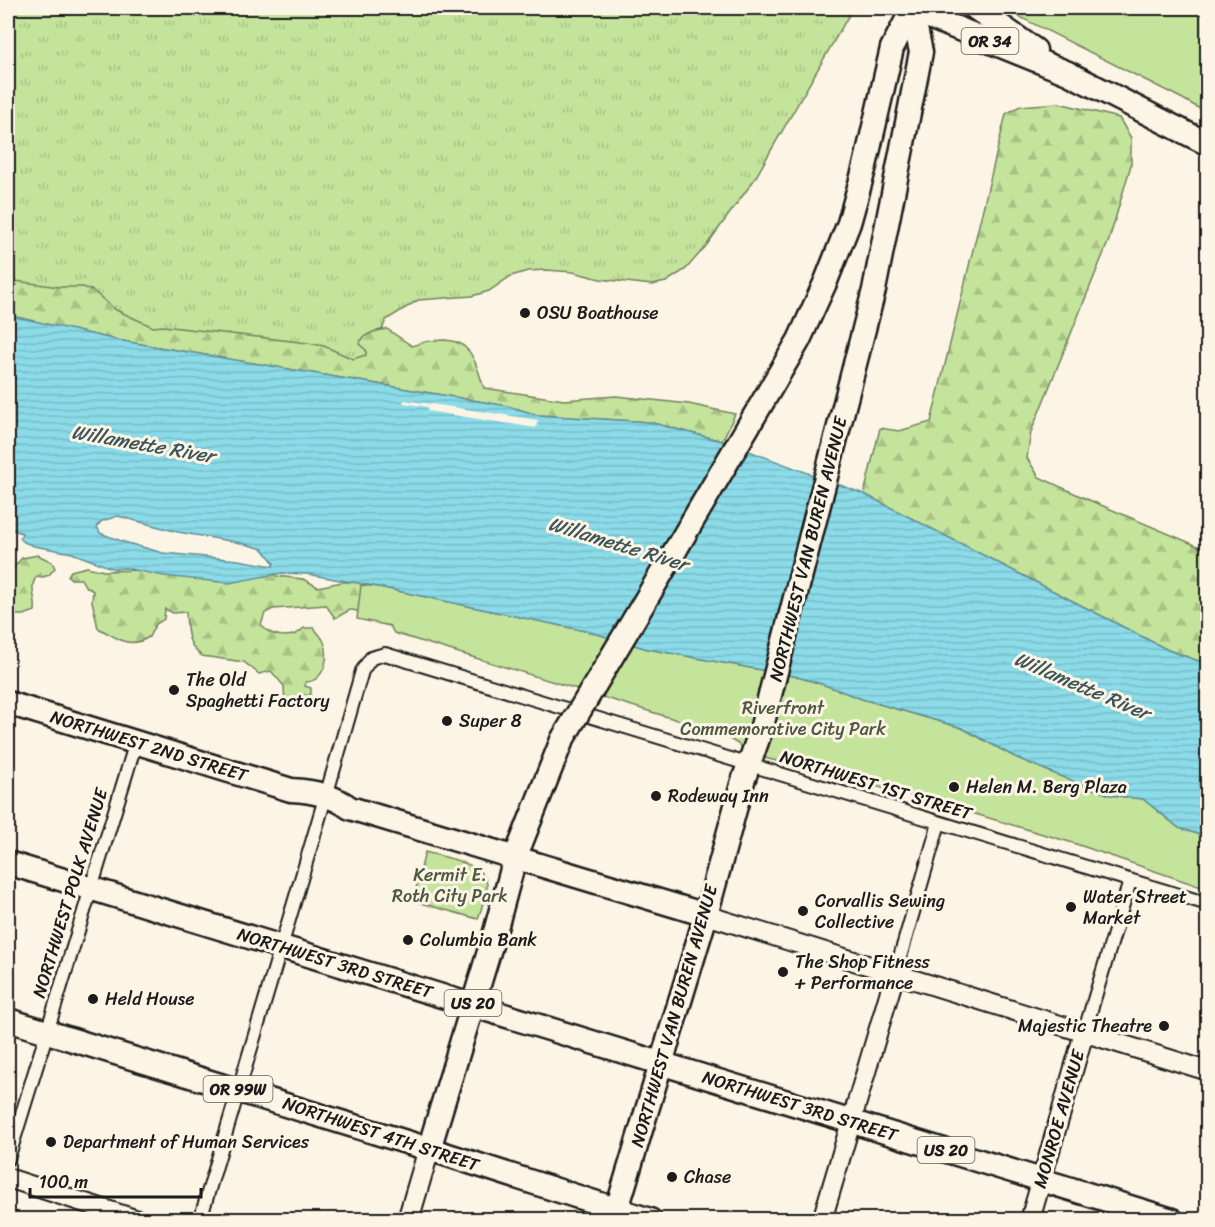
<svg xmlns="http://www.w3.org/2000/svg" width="1215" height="1227" viewBox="0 0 1215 1227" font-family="Sriracha,sans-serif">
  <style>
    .grass { fill: url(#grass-tufts); stroke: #70805c; stroke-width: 1.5 }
    .forest { fill: url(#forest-firs); stroke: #70805c; stroke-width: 1.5 }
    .green { fill: #c4e39b; stroke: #70805c; stroke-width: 1.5 }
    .water { fill: url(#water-rules); stroke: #5f8f96; stroke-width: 1.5; fill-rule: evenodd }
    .pier { fill: #fcf5e5 }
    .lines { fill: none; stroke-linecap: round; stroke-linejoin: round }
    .street-casing { stroke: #1c1c1c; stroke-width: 16 }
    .secondary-casing { stroke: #1c1c1c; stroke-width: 22 }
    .primary-casing { stroke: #1c1c1c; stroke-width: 24 }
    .highway-casing { stroke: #1c1c1c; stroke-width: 27 }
    .street { stroke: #fcf5e5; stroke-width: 12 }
    .secondary { stroke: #fcf5e5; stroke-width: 18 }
    .primary { stroke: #fcf5e5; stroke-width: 20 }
    .highway { stroke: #fcf5e5; stroke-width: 22 }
    .highway-bridge-casing { stroke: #1c1c1c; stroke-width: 27; stroke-linecap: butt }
    .highway-bridge { stroke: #fcf5e5; stroke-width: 22 }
    .poi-dot { fill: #1c1c1c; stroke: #fcf5e5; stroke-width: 2 }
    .labels { text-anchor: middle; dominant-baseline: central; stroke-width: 6; stroke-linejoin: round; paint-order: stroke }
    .shield { fill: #fcf5e5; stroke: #5f5d58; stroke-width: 1.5 }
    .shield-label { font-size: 16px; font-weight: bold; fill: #1c1c1c }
    .poi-label { font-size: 18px; fill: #1c1c1c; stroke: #fcf5e5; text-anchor: start }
    .street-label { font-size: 18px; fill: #1c1c1c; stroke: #fcf5e5 }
    .park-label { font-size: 18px; fill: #4e5842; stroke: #fcf5e5 }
    .water-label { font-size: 20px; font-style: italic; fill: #3d5559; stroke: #fcf5e5 }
  </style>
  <defs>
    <pattern id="grass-tufts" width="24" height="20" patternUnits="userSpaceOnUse" patternTransform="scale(1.5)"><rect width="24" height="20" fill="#c4e39b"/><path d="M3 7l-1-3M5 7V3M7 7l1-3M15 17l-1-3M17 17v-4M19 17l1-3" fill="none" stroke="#a8c285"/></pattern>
    <pattern id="forest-firs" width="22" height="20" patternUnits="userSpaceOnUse" patternTransform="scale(1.5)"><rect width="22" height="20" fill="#c4e39b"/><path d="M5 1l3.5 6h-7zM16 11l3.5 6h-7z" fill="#a8c285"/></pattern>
    <pattern id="water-rules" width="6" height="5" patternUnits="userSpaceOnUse" patternTransform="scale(1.5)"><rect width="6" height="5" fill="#8bdbe8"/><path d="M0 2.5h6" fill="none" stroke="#77bbc6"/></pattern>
  </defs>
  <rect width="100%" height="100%" fill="#fcf5e5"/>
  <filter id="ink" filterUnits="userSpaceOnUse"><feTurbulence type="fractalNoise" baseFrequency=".0167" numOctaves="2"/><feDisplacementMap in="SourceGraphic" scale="12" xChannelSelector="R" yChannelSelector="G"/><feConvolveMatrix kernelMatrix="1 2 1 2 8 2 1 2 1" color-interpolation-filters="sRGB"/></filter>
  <g filter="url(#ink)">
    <path class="grass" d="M 8,8 L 853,8 L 754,180 L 706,246 L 686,269 L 666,282 L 652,285 L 600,279 L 573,272 L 546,270 L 528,271 L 511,276 L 489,291 L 472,296 L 418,300 L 386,320 L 381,332 L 374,383 L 8,315 Z"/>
    <g class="forest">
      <path d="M 1059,103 L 1119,118 L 1131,138 L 1131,165 L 1109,240 L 1031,432 L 1027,458 L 1039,477 L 1089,500 L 1207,550 L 1207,664 L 1168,650 L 864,494 L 880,428 L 899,431 L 931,422 L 1006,114 L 1020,106 Z"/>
      <path d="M 8,280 L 59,287 L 83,287 L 93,291 L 116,310 L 153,327 L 163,326 L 308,343 L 324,346 L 353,359 L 366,355 L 366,350 L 359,344 C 364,333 376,331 387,329 L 412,346 C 424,341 432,340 445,340 C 473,341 476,365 484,388 L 564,400 L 616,396 L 689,404 L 735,414 L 722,441 L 649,422 L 538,415 L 507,406 L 117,340 L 8,316 Z"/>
      <path d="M 38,555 L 52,562 L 55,568 L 49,575 L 43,577 L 37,576 C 28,587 37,599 35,611 L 24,615 L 11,615 L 8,611 L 8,568 L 13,568 L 22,558 Z"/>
      <path d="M 87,567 L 104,571 L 268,567 L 276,576 L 303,579 L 318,587 L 342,582 L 359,582 L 572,627 L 588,634 L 358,612 C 349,606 344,615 335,618 L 326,605 L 273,609 L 265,613 L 261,625 C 272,638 293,640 304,628 L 314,628 C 317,632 321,636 323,640 C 331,654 325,681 306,682 L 305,686 L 311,688 L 311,694 L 305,697 L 299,695 L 285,705 L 284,686 L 271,671 L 259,674 L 244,662 L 202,656 C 186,645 187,629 186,612 L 173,613 L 165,609 L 164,619 L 155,625 L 149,637 C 128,650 116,637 98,628 L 92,601 L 93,591 L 85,586 L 81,579 L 71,579 L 68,576 L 71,571 Z"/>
    </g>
    <g class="green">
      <path d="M 1002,8 L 1207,8 L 1207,113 L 1183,99 Z"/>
      <path d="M 361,585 L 379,587 L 590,632 L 648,649 L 794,676 L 822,684 L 862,699 L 962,728 L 1015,757 L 1067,779 L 1110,795 L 1143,799 L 1179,828 L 1207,837 L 1207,889 L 1073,843 L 918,797 L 757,756 L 720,733 L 394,633 L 390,626 L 357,619 Z"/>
      <path d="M 425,852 C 443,857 488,863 487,887 C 486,897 481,909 478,919 L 413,901 Z"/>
    </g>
    <path class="water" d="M 8,315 L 117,340 L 507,406 L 538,415 L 649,422 L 722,441 L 864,494 L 1168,650 L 1207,664 L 1207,837 L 1179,828 L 1143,799 L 1110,795 L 1067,779 L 1015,757 L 962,728 L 862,699 L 822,684 L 794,676 L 648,649 L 590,632 L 379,587 L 307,574 L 282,573 L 229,583 L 164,576 L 125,568 L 114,569 L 72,553 L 34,546 L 24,542 L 20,538 L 22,533 L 8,528 ZM 118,516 L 178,532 L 241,543 L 263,549 L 274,563 L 273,566 L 238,560 L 163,553 L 124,542 L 100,533 L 97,526 L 102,521 Z"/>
    <path class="pier" d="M 404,400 L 538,420 L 536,428 L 427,411 L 428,407 L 403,403 Z"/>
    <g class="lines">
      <g class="street-casing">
        <g id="street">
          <path d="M 326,796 L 362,671 L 371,658 L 385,654 L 1208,904"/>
          <path d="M 895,974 L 939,823"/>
          <path d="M 1084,1033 L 1130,881"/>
          <path d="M 8,1159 L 136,742"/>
          <path d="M 200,1220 L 323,805"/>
        </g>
      </g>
      <g class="secondary-casing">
        <g id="secondary">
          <path d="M 706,915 L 1208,1071"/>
          <path d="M 8,1178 L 138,1220"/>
          <path d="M 822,1220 L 895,974"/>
          <path d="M 1030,1220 L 1084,1033"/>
        </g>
      </g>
      <g class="primary-casing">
        <path id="primary" d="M 408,1220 L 429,1149"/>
      </g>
      <g class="highway-casing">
        <g id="highway">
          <path d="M 975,8 L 1035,50"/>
          <path d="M 912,10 L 1068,73 L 1208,144"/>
          <path d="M 676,549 L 799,340 L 826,281 L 849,223 L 865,166 L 892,48 L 913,8"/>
          <path d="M 8,703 L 291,790 C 312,791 333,795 350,808 L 706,915"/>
          <path d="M 8,863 L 1172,1220"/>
          <path d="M 8,1020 L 429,1149 L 650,1220"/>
          <path d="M 429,1149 L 495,932 L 515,858 L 562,740"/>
          <path d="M 617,1209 L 706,915 L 742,784 L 761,730 L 874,290 L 921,52 L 912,10"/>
        </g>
      </g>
      <use href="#street" class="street"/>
      <use href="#secondary" class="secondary"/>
      <use href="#primary" class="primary"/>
      <use href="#highway" class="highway"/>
      <g class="highway-bridge-casing">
        <path id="highway-bridge" d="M 562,740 L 676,549"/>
      </g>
      <use href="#highway-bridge" class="highway-bridge"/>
    </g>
  </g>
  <g class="poi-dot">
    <circle cx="525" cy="313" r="6"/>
    <circle cx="174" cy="690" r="6"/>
    <circle cx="447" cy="721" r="6"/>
    <circle cx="954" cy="787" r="6"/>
    <circle cx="656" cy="796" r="6"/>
    <circle cx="1071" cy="907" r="6"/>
    <circle cx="803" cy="911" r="6"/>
    <circle cx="408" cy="940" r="6"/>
    <circle cx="783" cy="972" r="6"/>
    <circle cx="93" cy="999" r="6"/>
    <circle cx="1164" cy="1026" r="6"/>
    <circle cx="51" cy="1142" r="6"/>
    <circle cx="672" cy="1177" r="6"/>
  </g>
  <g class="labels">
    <g class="shield">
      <rect x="961.5" y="28" width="57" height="26" rx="4.5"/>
      <rect x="444.5" y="990" width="57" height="26" rx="4.5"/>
      <rect x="203.5" y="1076" width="69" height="26" rx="4.5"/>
      <rect x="917.5" y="1137" width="57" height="26" rx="4.5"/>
    </g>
    <g class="shield-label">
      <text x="990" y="41">OR 34</text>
      <text x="473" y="1003">US 20</text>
      <text x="238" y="1089">OR 99W</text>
      <text x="946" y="1150">US 20</text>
    </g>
    <g class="poi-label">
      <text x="537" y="313">OSU Boathouse</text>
      <text x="186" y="680">The Old<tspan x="186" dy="21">Spaghetti Factory</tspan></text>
      <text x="459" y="721">Super 8</text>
      <text x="966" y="787">Helen M. Berg Plaza</text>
      <text x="668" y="796">Rodeway Inn</text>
      <text x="1083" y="897">Water Street<tspan x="1083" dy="21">Market</tspan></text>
      <text x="815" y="901">Corvallis Sewing<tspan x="815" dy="21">Collective</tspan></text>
      <text x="420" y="940">Columbia Bank</text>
      <text x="795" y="962">The Shop Fitness<tspan x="795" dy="21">+ Performance</tspan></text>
      <text x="105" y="999">Held House</text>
      <text x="1152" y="1026" text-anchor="end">Majestic Theatre</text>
      <text x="63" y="1142">Department of Human Services</text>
      <text x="684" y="1177">Chase</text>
    </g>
    <g class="street-label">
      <text transform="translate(808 549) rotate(-76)">NORTHWEST VAN BUREN AVENUE</text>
      <text transform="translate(149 746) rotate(17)">NORTHWEST 2ND STREET</text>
      <text transform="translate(876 785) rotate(17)">NORTHWEST 1ST STREET</text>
      <text transform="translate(70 893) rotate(-73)">NORTHWEST POLK AVENUE</text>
      <text transform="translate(335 963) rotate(17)">NORTHWEST 3RD STREET</text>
      <text transform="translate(674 1016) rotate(-74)">NORTHWEST VAN BUREN AVENUE</text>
      <text transform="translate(800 1106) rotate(17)">NORTHWEST 3RD STREET</text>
      <text transform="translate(1059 1119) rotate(-74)">MONROE AVENUE</text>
      <text transform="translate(381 1134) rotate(18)">NORTHWEST 4TH STREET</text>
    </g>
    <g class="park-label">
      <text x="783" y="708">Riverfront<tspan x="783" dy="21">Commemorative City Park</tspan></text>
      <text x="450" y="875">Kermit E.<tspan x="450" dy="21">Roth City Park</tspan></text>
    </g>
    <g class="water-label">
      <text transform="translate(143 444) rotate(10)">Willamette River</text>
      <text transform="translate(618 544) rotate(17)">Willamette River</text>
      <text transform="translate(1082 686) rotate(23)">Willamette River</text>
    </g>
  </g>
  <rect width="1215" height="1227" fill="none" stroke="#fcf5e5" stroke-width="30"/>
  <rect x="15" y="15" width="1185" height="1197" fill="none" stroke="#1c1c1c" stroke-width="2" filter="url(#ink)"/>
  <path d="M30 1188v9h171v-9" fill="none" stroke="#1c1c1c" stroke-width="3"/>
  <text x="39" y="1188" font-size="18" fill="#1c1c1c" stroke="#fcf5e5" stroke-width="4.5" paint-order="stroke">100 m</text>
</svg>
